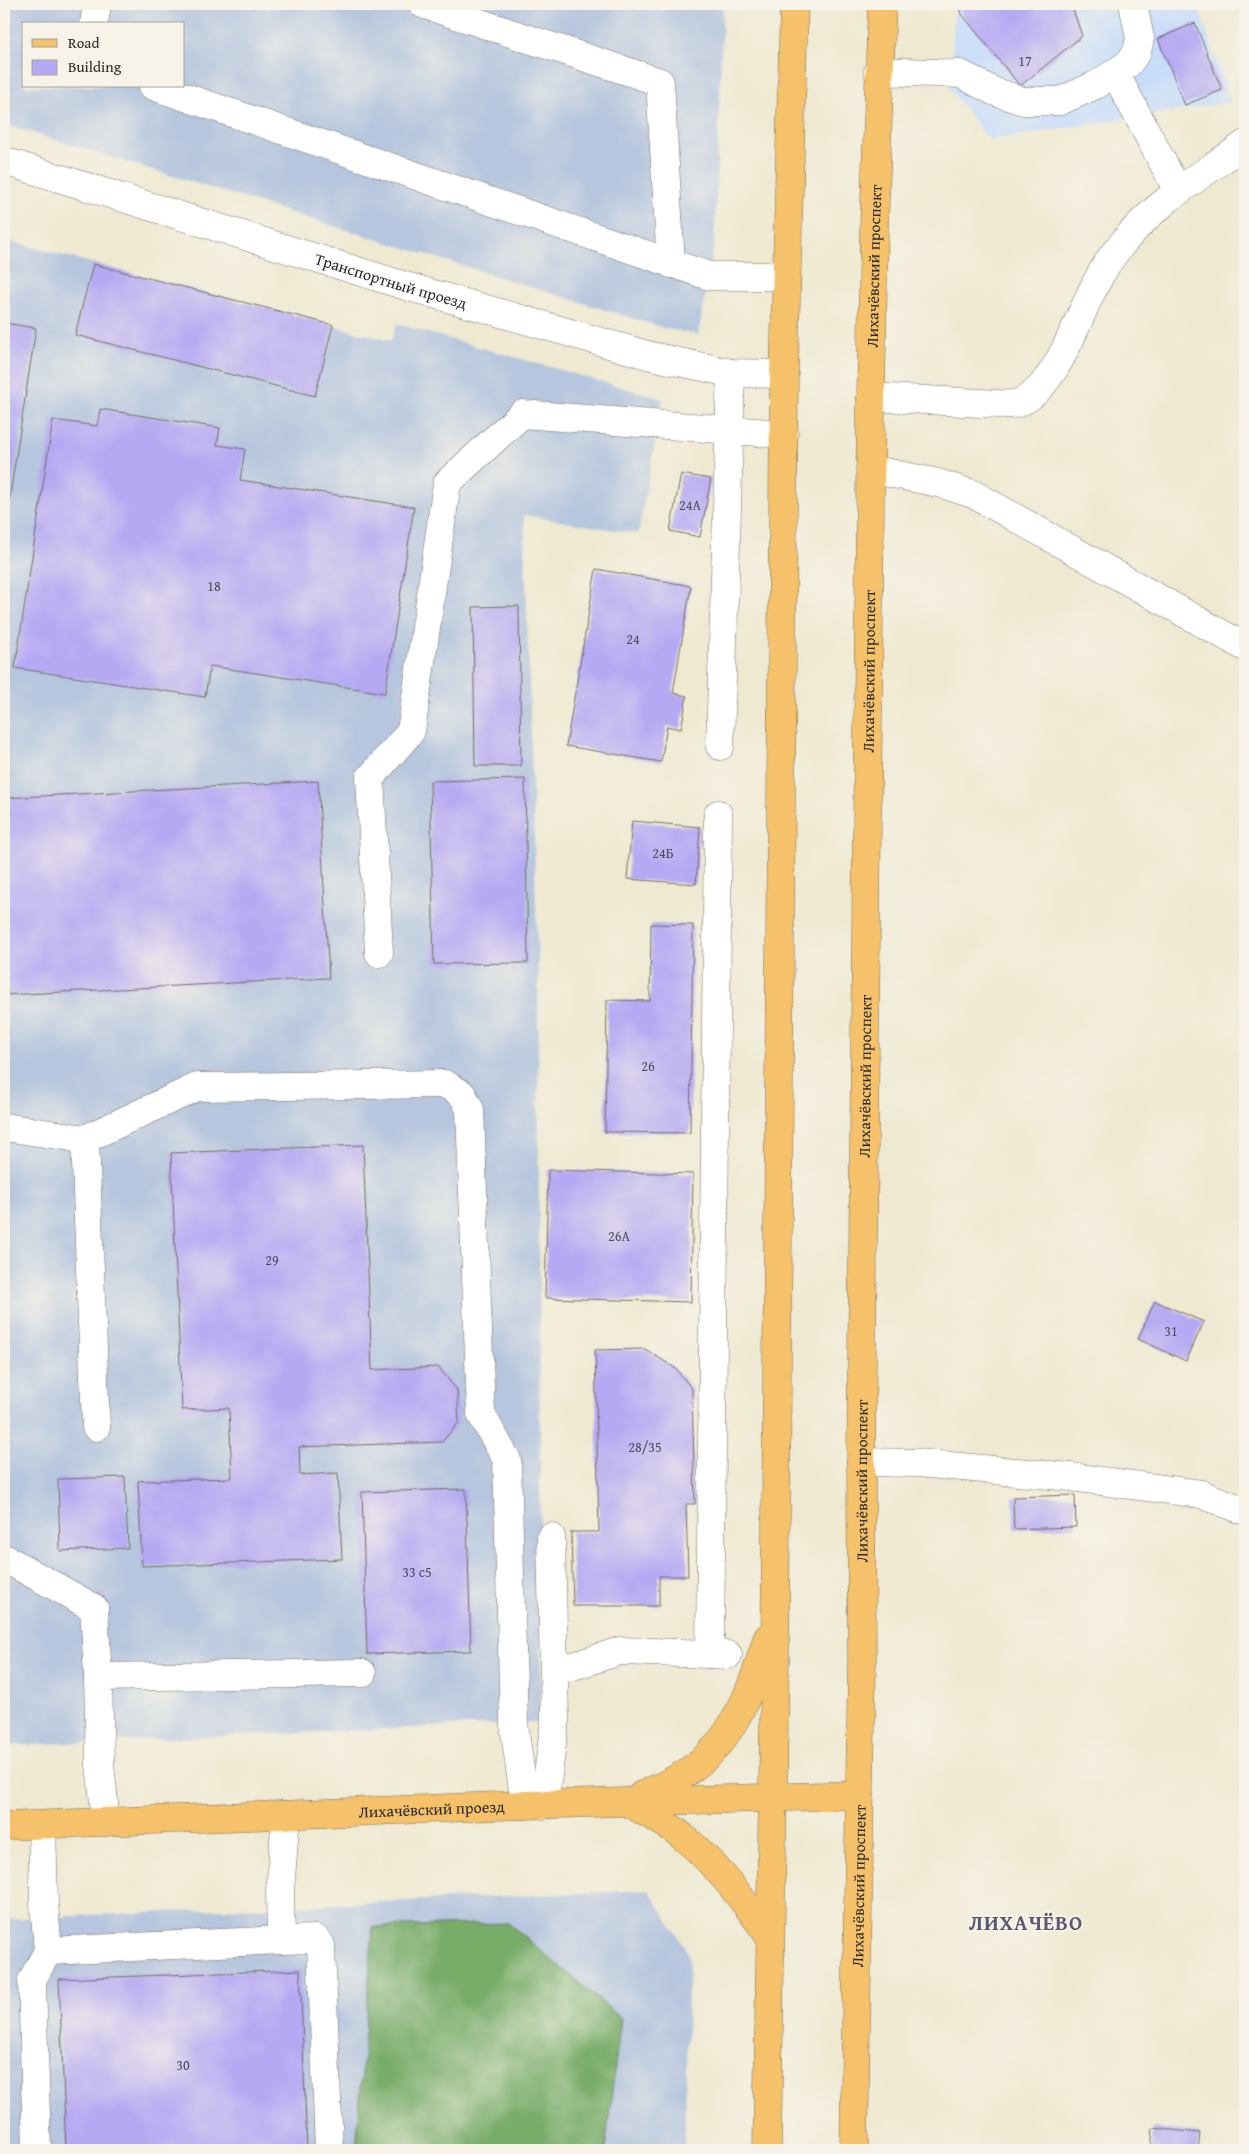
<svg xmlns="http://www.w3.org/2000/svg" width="1249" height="2154" viewBox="0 0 1249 2154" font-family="'Gentium Book Plus',serif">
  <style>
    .built { fill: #c8ddf9 }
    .industrial { fill: #b6c6de; fill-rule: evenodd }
    .forest { fill: #77ac69; stroke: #516c4a }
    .building { fill: #b5a9f3 }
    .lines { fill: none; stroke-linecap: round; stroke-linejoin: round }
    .minor-casing { stroke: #706e65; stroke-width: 29 }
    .major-casing { stroke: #706e65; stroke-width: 29 }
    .minor { stroke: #fff; stroke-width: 28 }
    .major { stroke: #f5c16b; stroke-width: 28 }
    .labels { text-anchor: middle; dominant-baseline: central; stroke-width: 4; stroke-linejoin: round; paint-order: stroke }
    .number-label { font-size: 14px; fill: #4e4a5d }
    .street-label { font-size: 16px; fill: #2b2b2b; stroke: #f7f3e8 }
    .district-label { font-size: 21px; font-weight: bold; letter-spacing: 1px; fill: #5b5771; stroke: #f7f3e8 }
  </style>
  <rect width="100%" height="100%" fill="#f7f3e8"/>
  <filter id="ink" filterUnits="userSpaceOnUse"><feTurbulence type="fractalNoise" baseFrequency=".02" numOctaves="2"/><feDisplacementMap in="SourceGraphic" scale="10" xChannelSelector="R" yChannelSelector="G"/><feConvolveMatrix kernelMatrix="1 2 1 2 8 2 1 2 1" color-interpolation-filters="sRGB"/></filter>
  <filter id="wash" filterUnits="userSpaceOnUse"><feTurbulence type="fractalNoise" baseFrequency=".0096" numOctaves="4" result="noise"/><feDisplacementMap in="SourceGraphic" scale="20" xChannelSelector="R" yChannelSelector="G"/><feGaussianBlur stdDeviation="1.12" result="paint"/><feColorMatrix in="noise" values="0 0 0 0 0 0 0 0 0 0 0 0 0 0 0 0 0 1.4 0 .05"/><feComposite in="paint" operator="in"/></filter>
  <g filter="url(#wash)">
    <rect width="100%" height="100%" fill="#efe9d1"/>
    <path class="built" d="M 955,4 L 1197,4 L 1231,102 L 989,140 L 950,90 Z"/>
    <g class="industrial">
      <path d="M 4,4 L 723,4 L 714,246 L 698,335 L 664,328 L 4,124 ZM 24,24 L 184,24 L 184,86 L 24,86 Z"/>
      <path d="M 4,240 L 391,341 L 397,324 L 663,399 L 638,534 L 524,515 L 538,969 L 541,1722 L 4,1746 Z"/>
      <path d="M 649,1890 L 689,1954 L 684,2150 L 4,2150 L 4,1919 Z"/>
    </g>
    <path class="forest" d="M 508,1923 L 621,2018 L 605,2150 L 356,2150 L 373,1927 Z"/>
    <g id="blocks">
      <g class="building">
        <path d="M 962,4 L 1071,4 L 1082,36 L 1020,86 L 961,13 Z"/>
        <path d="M 1195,23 L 1222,90 L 1185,105 L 1158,39 Z"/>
        <path d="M 93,264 L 333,325 L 315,396 L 75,335 Z"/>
        <path d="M 4,323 L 36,328 L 5,527 L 4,527 Z"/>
        <path d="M 100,409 L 220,428 L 217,445 L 245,449 L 240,480 L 414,507 L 385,693 L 210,666 L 205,697 L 15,668 L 53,420 L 97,426 Z"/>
        <path d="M 681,474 L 711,479 L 700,537 L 670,531 Z"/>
        <path d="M 596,569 L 691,586 L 673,693 L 687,696 L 681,729 L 667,726 L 661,762 L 566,746 Z"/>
        <path d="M 519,606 L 521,766 L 475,766 L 473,607 Z"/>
        <path d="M 525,779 L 528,963 L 434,964 L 430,781 Z"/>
        <path d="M 318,781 L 329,978 L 4,995 L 4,798 Z"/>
        <path d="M 632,821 L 700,827 L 696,884 L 627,879 Z"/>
        <path d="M 651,924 L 693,925 L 690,1133 L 605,1132 L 607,1000 L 650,1001 Z"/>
        <path d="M 363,1145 L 372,1370 L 438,1367 L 457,1390 L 459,1422 L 442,1442 L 299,1447 L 300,1475 L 338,1473 L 342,1559 L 142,1566 L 138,1481 L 232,1478 L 229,1408 L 182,1410 L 171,1153 Z"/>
        <path d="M 548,1170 L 693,1174 L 691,1302 L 545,1298 Z"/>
        <path d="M 4,1248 L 5,1248 L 7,1292 L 4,1292 Z"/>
        <path d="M 1155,1301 L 1204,1322 L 1186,1361 L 1138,1339 Z"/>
        <path d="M 645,1349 L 675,1368 L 692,1389 L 695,1504 L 686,1504 L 688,1576 L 659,1576 L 659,1606 L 573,1606 L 571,1532 L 599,1532 L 595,1350 Z"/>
        <path d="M 125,1477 L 128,1548 L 60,1551 L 58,1479 Z"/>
        <path d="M 466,1489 L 471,1651 L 367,1654 L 362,1492 Z"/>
        <path d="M 1075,1495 L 1076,1527 L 1014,1529 L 1013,1497 Z"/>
        <path d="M 4,1642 L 5,1642 L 7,1678 L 4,1678 Z"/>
        <path d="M 300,1970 L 307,2150 L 66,2150 L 59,1979 Z"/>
        <path d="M 1153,2128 L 1200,2133 L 1198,2150 L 1151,2150 Z"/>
      </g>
    </g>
  </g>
  <g filter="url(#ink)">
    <use href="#blocks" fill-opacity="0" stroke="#706e65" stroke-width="1"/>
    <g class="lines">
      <g class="minor-casing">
        <g id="minor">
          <path d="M 422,4 L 660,82 L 671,264"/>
          <path d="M 94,24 L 97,4"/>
          <path d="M 878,71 L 961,74 L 993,91 L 1023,101 L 1060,101 L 1096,85 L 1128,64 L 1137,52 L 1140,38 L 1133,4"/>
          <path d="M 1115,73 L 1178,191"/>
          <path d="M 153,86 L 709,276 L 786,276"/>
          <path id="s1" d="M 4,161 L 409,287 L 651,356 L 731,373 L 784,374"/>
          <path d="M 871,397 L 999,404 C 1005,404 1013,405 1018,403 C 1055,391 1078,317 1095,285 C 1102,271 1112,255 1122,244 C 1156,202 1202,175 1245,144"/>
          <path d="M 870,469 L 938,483 L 973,494 L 1245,647"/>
          <path d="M 720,746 L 731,373"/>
          <path d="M 718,814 L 710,1654 L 728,1655"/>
          <path d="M 379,953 L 370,778 L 411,731 L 447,483 L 522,414 L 784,434"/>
          <path d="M 4,1127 L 85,1139 L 197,1087 L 445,1084 L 462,1094 L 470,1109 L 481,1414 L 507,1460 L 514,1725 L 525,1805"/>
          <path d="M 85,1139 L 96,1427"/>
          <path d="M 861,1462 L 918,1463 L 1071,1477 L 1201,1494 L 1245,1511"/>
          <path d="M 4,1558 L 94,1608 L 98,1677"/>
          <path d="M 555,1667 L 573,1666 L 620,1651 L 710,1654"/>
          <path d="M 544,1805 L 555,1721 L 551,1537"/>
          <path d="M 106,1822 L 100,1764 L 98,1677 L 362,1673"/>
          <path d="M 42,1825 L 44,1903 L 48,1951 L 281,1940 L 280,1891 L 286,1815"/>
          <path d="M 281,1940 L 316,1939 L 321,1945 L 329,2150"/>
          <path d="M 37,2150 L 32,1980 L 48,1951"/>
        </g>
      </g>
      <g class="major-casing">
        <g id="major">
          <path d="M 642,1795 C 702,1771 730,1742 753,1681 C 759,1667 762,1652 768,1637"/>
          <path d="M 627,1802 C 645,1813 666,1822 682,1836 C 718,1865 743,1900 770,1937"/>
          <path id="s2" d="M 4,1826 L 525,1805 L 860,1795"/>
          <path d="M 767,2150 L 775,1658 L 784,374 L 794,4"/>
          <path id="s3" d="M 854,2150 L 862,1661 L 861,1462 L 871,397 L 874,228 L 882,4"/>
        </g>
      </g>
      <use href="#minor" class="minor"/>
      <use href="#major" class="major"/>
    </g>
  </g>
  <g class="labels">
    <g class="number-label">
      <text x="1025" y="61">17</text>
      <text x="690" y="505">24А</text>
      <text x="214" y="586">18</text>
      <text x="633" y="639">24</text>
      <text x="663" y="853">24Б</text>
      <text x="648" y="1066">26</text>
      <text x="619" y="1236">26А</text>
      <text x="272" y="1260">29</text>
      <text x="1171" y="1331">31</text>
      <text x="645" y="1447">28/35</text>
      <text x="417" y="1572">33 с5</text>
      <text x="183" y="2065">30</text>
    </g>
    <g class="street-label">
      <text stroke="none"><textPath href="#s3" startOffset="1884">Лихачёвский проспект</textPath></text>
      <text stroke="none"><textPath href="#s1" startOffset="405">Транспортный проезд</textPath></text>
      <text stroke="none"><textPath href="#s3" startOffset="1479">Лихачёвский проспект</textPath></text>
      <text stroke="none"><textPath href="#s3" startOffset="1074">Лихачёвский проспект</textPath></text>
      <text stroke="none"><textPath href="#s3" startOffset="669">Лихачёвский проспект</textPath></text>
      <text stroke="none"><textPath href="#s2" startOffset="428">Лихачёвский проезд</textPath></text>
      <text stroke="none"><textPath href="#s3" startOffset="264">Лихачёвский проспект</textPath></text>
    </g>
    <g class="district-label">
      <text x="1026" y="1922">ЛИХАЧЁВО</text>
    </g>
  </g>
  <rect width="1249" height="2154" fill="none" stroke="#f7f3e8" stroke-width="20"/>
  <rect x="22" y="22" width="162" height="65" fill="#f7f3e8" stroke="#a5a39c"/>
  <rect x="32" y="39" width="25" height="8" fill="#f5c16b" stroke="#a5a39c"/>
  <text x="68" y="48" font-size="15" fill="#2b2b2b">Road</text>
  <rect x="32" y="60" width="25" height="15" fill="#b5a9f3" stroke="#a5a39c"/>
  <text x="68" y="72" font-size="15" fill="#2b2b2b">Building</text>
</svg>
